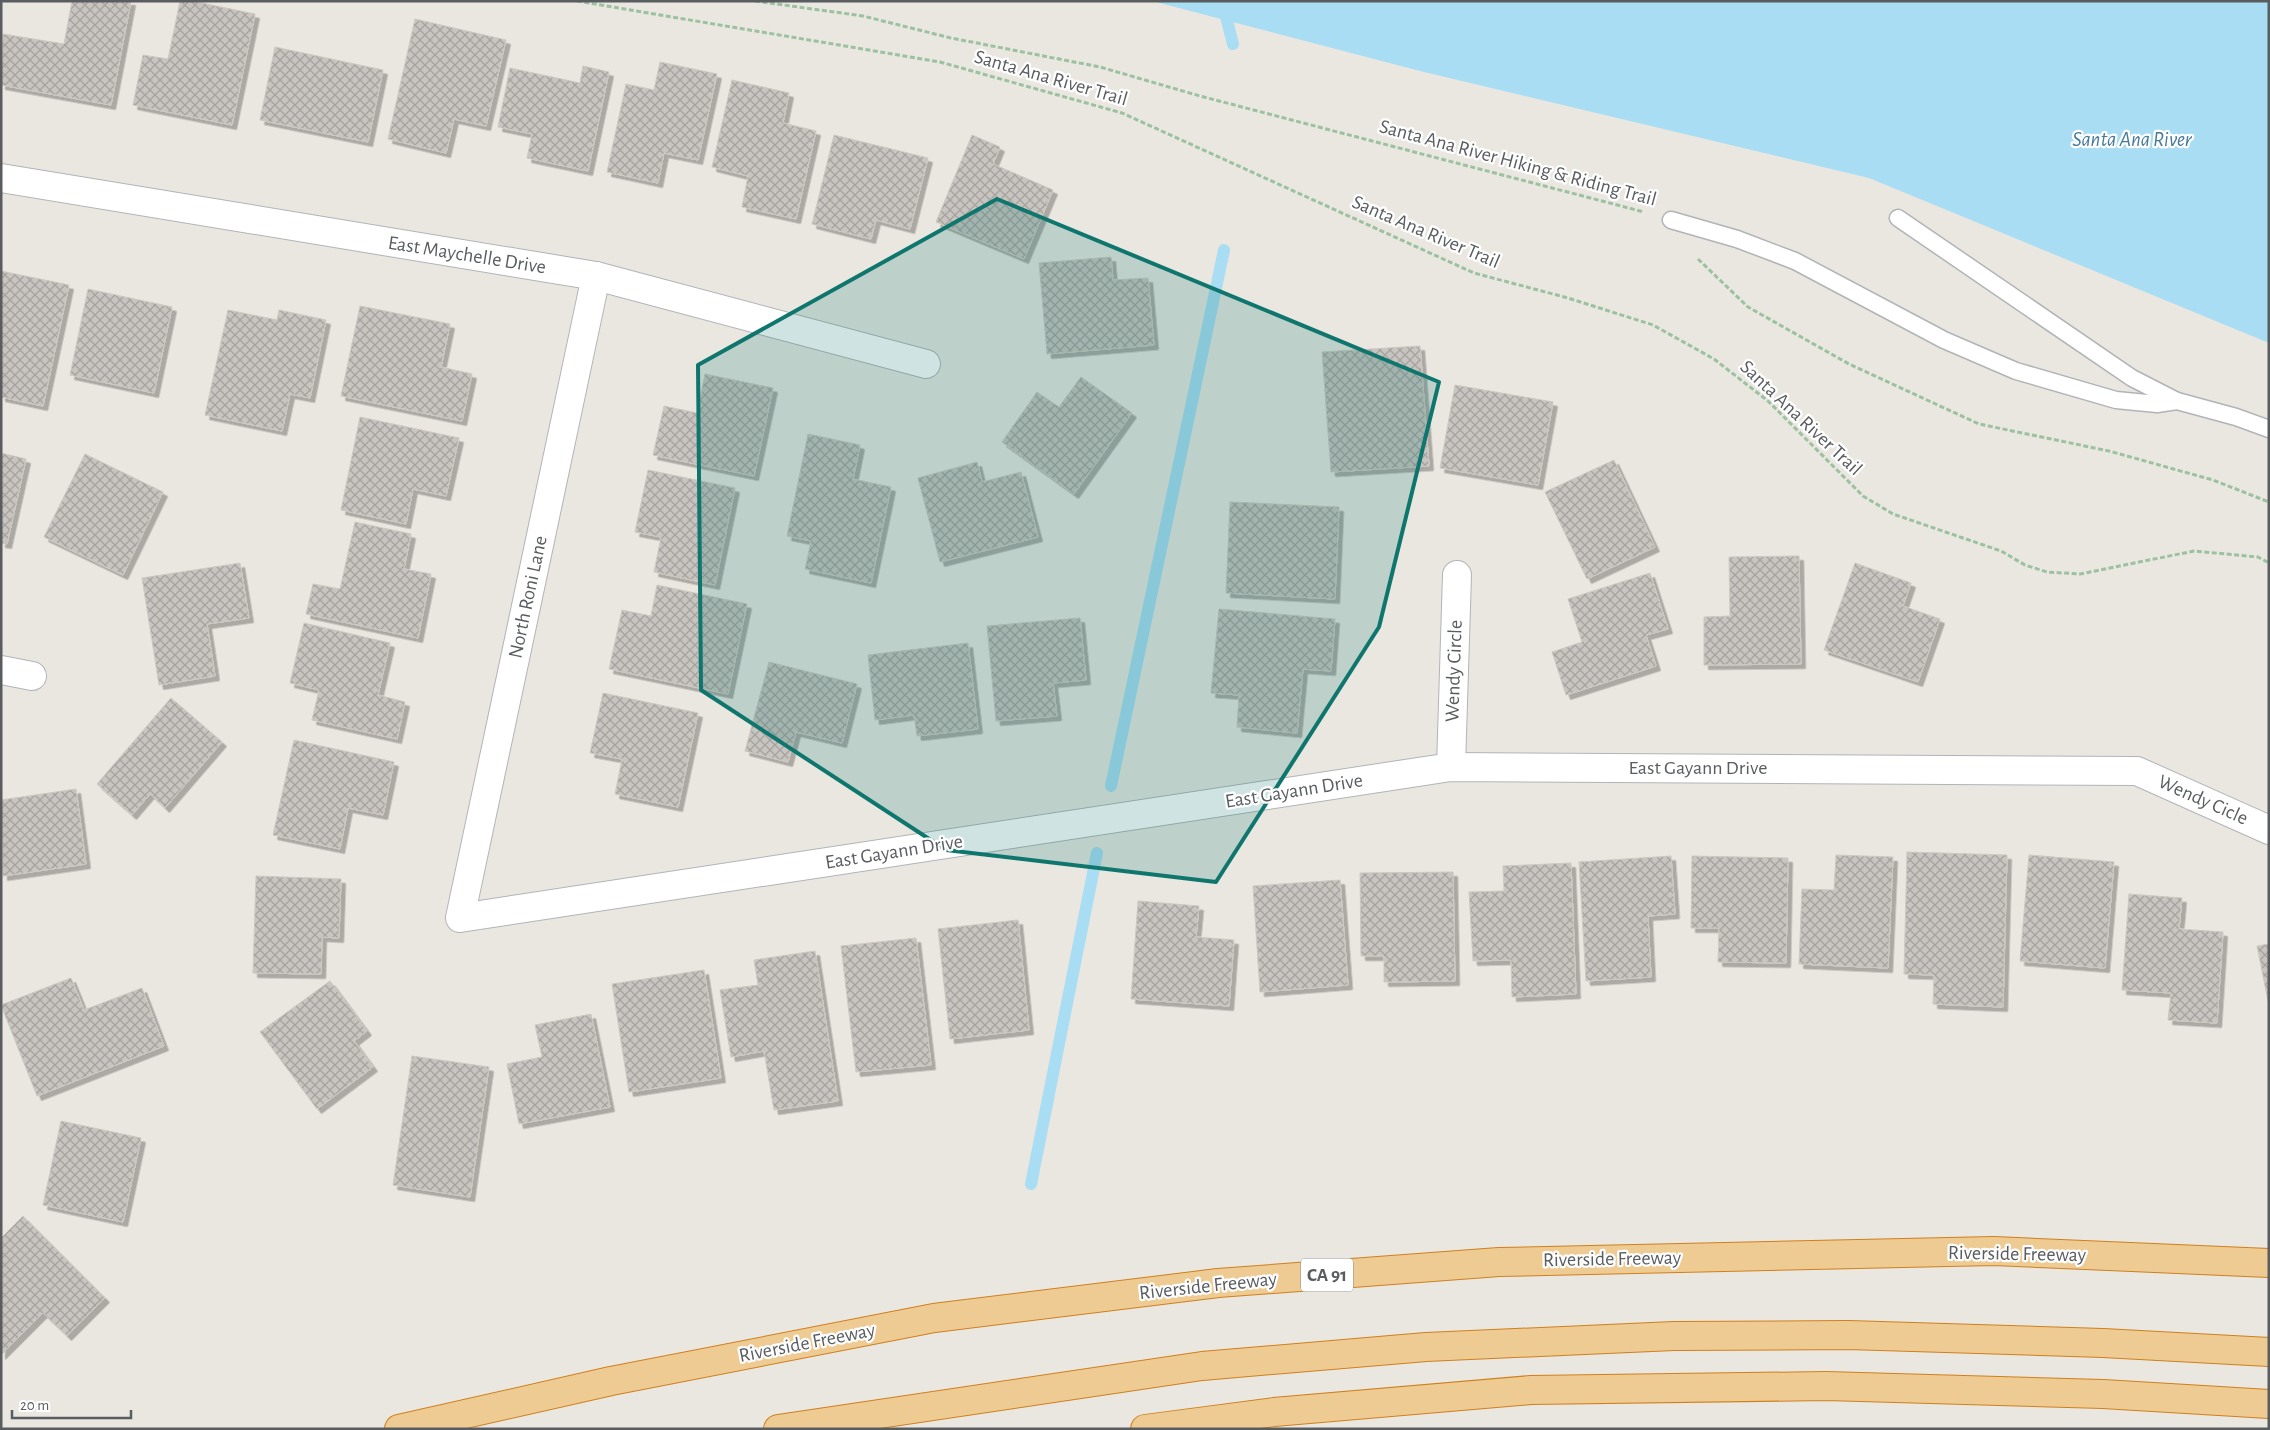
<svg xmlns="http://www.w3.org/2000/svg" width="2270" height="1430" viewBox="0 0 2270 1430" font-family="'Alegreya Sans',sans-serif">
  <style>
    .water { fill: #a8ddf3 }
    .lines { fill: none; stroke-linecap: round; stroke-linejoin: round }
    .stream { stroke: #a8ddf3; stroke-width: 12 }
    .building { fill: url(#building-cross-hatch); stroke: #cec8c0; filter: url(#shadow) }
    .lane-casing { stroke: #b1b4b7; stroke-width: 19 }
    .street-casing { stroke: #b1b4b7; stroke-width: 30 }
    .highway-casing { stroke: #cf7f1c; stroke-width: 30 }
    .path { stroke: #9cc1a1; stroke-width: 3; stroke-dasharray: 5 2.5; stroke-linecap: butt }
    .lane { stroke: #fff; stroke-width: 16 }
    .street { stroke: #fff; stroke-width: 28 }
    .highway { stroke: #efcb94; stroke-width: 28 }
    .marked { fill: #0f766e; fill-opacity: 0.2; stroke: #0f766e; stroke-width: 4; stroke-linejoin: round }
    .labels { text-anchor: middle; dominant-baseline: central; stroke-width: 4.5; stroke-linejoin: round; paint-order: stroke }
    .shield { fill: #fff; stroke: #8b8e90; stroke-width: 1 }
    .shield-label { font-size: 19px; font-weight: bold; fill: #595d60 }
    .street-label { font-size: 20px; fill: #595d60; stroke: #fff }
    .water-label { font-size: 21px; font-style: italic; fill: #467a9a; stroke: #fff }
  </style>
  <defs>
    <pattern id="building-cross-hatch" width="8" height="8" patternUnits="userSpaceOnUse" patternTransform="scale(1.25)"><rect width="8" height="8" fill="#c8c4c0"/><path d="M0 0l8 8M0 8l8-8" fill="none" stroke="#a5a29f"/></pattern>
    <filter id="shadow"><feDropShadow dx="4.5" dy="4.5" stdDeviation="0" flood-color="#0004"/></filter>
  </defs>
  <rect width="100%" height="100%" fill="#eae7e1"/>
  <path class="water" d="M 1152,1 L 2269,1 L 2269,343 L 1869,178 L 1420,71 Z"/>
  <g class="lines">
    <g class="stream">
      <path d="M 1222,1 L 1233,44"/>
      <path d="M 1111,786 L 1224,250"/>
      <path d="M 1031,1184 L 1097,853"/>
    </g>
  </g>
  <g class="building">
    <path d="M 72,1 L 131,1 L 111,105 L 1,85 L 3,34 L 64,44 Z"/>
    <path d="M 180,1 L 192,1 L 255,14 L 232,125 L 133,105 L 143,55 L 168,59 Z"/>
    <path d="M 415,19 L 506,40 L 486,126 L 454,119 L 446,153 L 388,139 Z"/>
    <path d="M 275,47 L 383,70 L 368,142 L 260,120 Z"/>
    <path d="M 660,62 L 717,74 L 698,160 L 664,153 L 658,183 L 607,172 L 626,84 L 654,90 Z"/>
    <path d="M 583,66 L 609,72 L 588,171 L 527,158 L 532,134 L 498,127 L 510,68 L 580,83 Z"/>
    <path d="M 732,80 L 789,93 L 783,123 L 816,131 L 796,219 L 742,207 L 748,176 L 712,167 Z"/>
    <path d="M 834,135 L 928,158 L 910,229 L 876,220 L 871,239 L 812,224 Z"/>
    <path d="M 972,135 L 1000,147 L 993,164 L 1053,190 L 1024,259 L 936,222 Z"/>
    <path d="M 1111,257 L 1113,280 L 1148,278 L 1154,345 L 1047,354 L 1039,263 Z"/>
    <path d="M 1,271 L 69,285 L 43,406 L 1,397 Z"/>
    <path d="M 88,289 L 172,307 L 154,393 L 70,375 Z"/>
    <path d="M 360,306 L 450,324 L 441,367 L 472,374 L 462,421 L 341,396 Z"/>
    <path d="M 228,310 L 277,320 L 279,310 L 326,320 L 310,398 L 290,394 L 282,431 L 205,415 Z"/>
    <path d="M 1420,346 L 1429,466 L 1331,472 L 1322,352 Z"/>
    <path d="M 705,374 L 773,388 L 754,476 L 653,455 L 664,406 L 697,413 Z"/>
    <path d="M 1081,377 L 1132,413 L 1074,494 L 1002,442 L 1037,392 L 1059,407 Z"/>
    <path d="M 1455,385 L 1553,402 L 1538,485 L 1440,468 Z"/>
    <path d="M 360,417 L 459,438 L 446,496 L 413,489 L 406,524 L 341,510 Z"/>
    <path d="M 808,434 L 860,445 L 853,479 L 891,487 L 871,583 L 805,569 L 811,541 L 787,536 Z"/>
    <path d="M 1,453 L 26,459 L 7,544 L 1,543 Z"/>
    <path d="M 85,454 L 163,492 L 123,575 L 44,537 Z"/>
    <path d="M 1614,460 L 1655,547 L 1587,579 L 1545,492 Z"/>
    <path d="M 977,462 L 982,482 L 1021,472 L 1038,537 L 940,562 L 918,478 Z"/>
    <path d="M 648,470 L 735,488 L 715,585 L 654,572 L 661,537 L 635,532 Z"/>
    <path d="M 1230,502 L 1339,507 L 1335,599 L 1226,593 Z"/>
    <path d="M 355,522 L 411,534 L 404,569 L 431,574 L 418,638 L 306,614 L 313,584 L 340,589 Z"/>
    <path d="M 1799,556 L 1801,664 L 1704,665 L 1704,617 L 1730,616 L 1729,557 Z"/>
    <path d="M 240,563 L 249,618 L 207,624 L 215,676 L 159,685 L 142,578 Z"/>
    <path d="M 1855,563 L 1911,583 L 1903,606 L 1940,619 L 1918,682 L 1824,650 Z"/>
    <path d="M 1650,573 L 1668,629 L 1646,635 L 1656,666 L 1566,695 L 1552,652 L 1582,642 L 1568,599 Z"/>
    <path d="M 657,585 L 747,604 L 728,694 L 609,669 L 622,610 L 651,616 Z"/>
    <path d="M 1219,609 L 1335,619 L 1331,671 L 1303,669 L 1297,733 L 1237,727 L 1239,695 L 1211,693 Z"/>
    <path d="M 1080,618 L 1086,680 L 1053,683 L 1057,716 L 996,721 L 987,626 Z"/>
    <path d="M 304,623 L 390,643 L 378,695 L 405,702 L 397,739 L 312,720 L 319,690 L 290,683 Z"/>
    <path d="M 968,643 L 978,729 L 917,736 L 914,715 L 875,720 L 868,655 Z"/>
    <path d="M 769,662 L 857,684 L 842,743 L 796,732 L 788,762 L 745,751 Z"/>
    <path d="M 603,693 L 698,713 L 678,807 L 615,794 L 622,759 L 590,753 Z"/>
    <path d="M 171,698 L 222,742 L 165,808 L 150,794 L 132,815 L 97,784 Z"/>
    <path d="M 294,740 L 394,762 L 383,815 L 348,808 L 340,849 L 273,835 Z"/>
    <path d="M 76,789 L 86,864 L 3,876 L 1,800 Z"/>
    <path d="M 1907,852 L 2007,855 L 2003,1007 L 1933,1004 L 1934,975 L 1904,974 Z"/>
    <path d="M 1836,855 L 1893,857 L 1888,968 L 1799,964 L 1802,889 L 1834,890 Z"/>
    <path d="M 2029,855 L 2114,862 L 2105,968 L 2020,961 Z"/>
    <path d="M 1671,856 L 1675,914 L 1648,916 L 1651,977 L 1586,981 L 1579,862 Z"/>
    <path d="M 1692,856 L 1788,858 L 1786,963 L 1718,962 L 1719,928 L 1691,928 Z"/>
    <path d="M 1571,863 L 1576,994 L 1512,997 L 1511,960 L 1473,961 L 1469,892 L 1504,891 L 1503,866 Z"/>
    <path d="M 1453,872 L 1455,981 L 1384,982 L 1384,956 L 1361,956 L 1360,873 Z"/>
    <path d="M 256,876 L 341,879 L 339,938 L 322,937 L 321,974 L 253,973 Z"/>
    <path d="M 1340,880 L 1348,985 L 1260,992 L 1253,886 Z"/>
    <path d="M 2129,894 L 2182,898 L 2179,929 L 2223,932 L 2217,1023 L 2168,1020 L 2171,993 L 2122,990 Z"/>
    <path d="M 1138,901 L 1199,906 L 1196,937 L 1234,940 L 1229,1006 L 1131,999 Z"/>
    <path d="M 1018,920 L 1029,1030 L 950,1039 L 938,929 Z"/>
    <path d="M 916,938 L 931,1065 L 856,1072 L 841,946 Z"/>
    <path d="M 2269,944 L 2269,1006 L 2257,946 Z"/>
    <path d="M 815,951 L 838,1101 L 774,1110 L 764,1051 L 731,1057 L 720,990 L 758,985 L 754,960 Z"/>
    <path d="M 704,970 L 721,1078 L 629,1092 L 612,984 Z"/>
    <path d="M 71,978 L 84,1010 L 142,988 L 164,1046 L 37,1096 L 1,1005 Z"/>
    <path d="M 330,981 L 367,1031 L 354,1041 L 373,1067 L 317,1109 L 260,1032 Z"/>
    <path d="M 591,1014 L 610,1107 L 519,1124 L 507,1064 L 542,1057 L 535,1025 Z"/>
    <path d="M 412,1056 L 489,1067 L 470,1197 L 393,1185 Z"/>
    <path d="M 61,1121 L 141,1138 L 123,1222 L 43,1205 Z"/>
    <path d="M 23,1216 L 105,1298 L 67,1336 L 43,1313 L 1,1355 L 1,1238 Z"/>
  </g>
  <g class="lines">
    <g class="lane-casing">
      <g id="lane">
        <path d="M 1898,218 L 2132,378 L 2177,401"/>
        <path d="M 1671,220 L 1737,239 L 1795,261 L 1944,340 L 2016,371 L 2116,400 L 2157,404 L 2177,401 L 2236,417 L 2269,429"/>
      </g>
    </g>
    <g class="street-casing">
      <g id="street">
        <path d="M 1,178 L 596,276 L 926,364"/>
        <path d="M 596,276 L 460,918 L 1451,767 L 2137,771 L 2269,830"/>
        <path d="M 1,670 L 32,676"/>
        <path d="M 1451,767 L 1457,575"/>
      </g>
    </g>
    <g class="highway-casing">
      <g id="highway">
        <path d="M 399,1429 L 611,1381 L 934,1318 L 1218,1283 L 1499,1262 L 1994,1251 L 2269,1263"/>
        <path d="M 778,1429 L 1202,1366 L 1426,1347 L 1674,1336 L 1848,1335 L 2103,1343 L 2269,1352"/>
        <path d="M 1145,1429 L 1274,1412 L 1531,1390 L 1826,1386 L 2103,1394 L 2269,1404"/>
      </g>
    </g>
    <g class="path">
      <path d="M 577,1 L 940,62 L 1122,113 L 1474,273 L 1568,298 L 1653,325 L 1714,359 L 1768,401 L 1863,496 L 1893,514 L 2001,551 L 2025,565 L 2047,572 L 2080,574 L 2194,551 L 2258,557 L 2269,563"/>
      <path d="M 755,1 L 863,16 L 951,38 L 1100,67 L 1200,96 L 1644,212"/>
      <path d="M 1698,259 L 1748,307 L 1849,364 L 1979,424 L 2109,451 L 2213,480 L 2269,502"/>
    </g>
    <use href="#lane" class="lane"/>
    <use href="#street" class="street"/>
    <use href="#highway" class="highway"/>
  </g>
  <path class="marked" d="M 997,199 L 1439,382 L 1379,627 L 1216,882 L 946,850 L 701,690 L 698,365 Z"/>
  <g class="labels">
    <rect class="shield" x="1301" y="1258.5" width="52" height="33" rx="4"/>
    <g class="shield-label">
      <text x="1327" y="1275">CA 91</text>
    </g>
    <g class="street-label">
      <text transform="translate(1051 78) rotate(16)">Santa Ana River Trail</text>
      <text transform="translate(1518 163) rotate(15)">Santa Ana River Hiking &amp; Riding Trail</text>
      <text transform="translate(1426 232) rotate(23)">Santa Ana River Trail</text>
      <text transform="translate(467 255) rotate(9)">East Maychelle Drive</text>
      <text transform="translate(1801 418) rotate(43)">Santa Ana River Trail</text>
      <text transform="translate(528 597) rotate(-78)">North Roni Lane</text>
      <text transform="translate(1454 671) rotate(-88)">Wendy Circle</text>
      <text x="1698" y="768">East Gayann Drive</text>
      <text transform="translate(1294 791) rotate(-9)">East Gayann Drive</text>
      <text transform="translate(2203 800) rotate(24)">Wendy Cicle</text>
      <text transform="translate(894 852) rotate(-9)">East Gayann Drive</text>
      <text transform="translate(2017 1254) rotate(1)">Riverside Freeway</text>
      <text transform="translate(1612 1259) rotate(-1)">Riverside Freeway</text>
      <text transform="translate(1208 1286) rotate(-6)">Riverside Freeway</text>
      <text transform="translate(807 1343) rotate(-11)">Riverside Freeway</text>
    </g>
    <g class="water-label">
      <text x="2132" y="139">Santa Ana River</text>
    </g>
  </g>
  <rect width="2270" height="1430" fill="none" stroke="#595d60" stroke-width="5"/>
  <path d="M12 1410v8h119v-8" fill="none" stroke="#595d60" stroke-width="2.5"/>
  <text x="20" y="1410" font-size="15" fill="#595d60" stroke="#ffffff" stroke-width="4" paint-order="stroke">20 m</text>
</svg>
